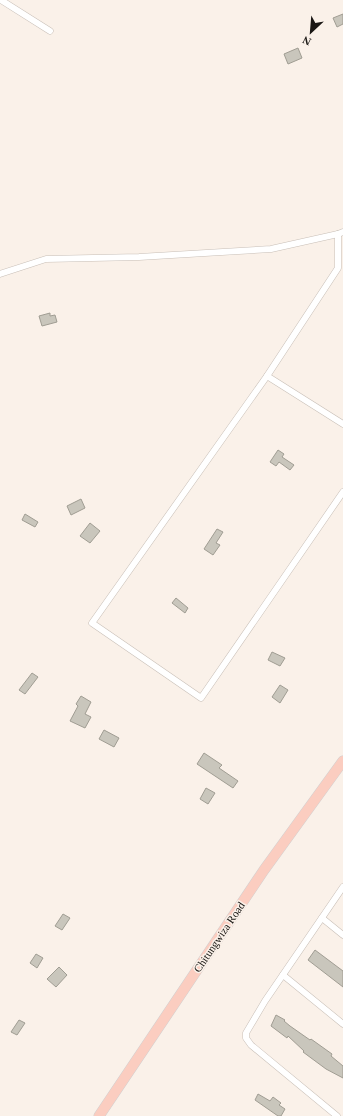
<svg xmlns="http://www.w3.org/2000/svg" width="343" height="1116" viewBox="0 0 343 1116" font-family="Georgia,serif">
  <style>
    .building { fill: #c9c6bc; stroke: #a09d93 }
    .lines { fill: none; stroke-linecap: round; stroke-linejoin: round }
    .street-casing { stroke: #c8bfb7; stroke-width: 7 }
    .primary-casing { stroke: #d1d0d0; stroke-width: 11 }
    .street { stroke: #fff; stroke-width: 6 }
    .primary { stroke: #fbcdc0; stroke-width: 10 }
    .labels { text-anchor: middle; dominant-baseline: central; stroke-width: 3; stroke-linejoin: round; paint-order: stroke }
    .street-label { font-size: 11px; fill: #191613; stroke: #faf1e9 }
  </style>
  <rect width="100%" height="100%" fill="#faf1e9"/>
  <g class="building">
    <path d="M 343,14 L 343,24 L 337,27 L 333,18 Z"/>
    <path d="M 298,48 L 302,58 L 288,64 L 284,54 Z"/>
    <path d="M 50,313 L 50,316 L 55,315 L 57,322 L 42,326 L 39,316 Z"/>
    <path d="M 278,450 L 284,454 L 282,457 L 294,465 L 290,470 L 279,462 L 276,466 L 270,462 Z"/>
    <path d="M 81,499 L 85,508 L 71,515 L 67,506 Z"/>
    <path d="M 25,514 L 38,522 L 35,527 L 22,520 Z"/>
    <path d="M 90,523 L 100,531 L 90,543 L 80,536 Z"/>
    <path d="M 217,529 L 223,532 L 216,543 L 220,545 L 213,555 L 204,549 Z"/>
    <path d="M 176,598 L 188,608 L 185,613 L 172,603 Z"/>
    <path d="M 272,652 L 285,658 L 280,666 L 268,660 Z"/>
    <path d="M 32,673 L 38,677 L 25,694 L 19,690 Z"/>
    <path d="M 280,685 L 288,690 L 280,703 L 272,697 Z"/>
    <path d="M 81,696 L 91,702 L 85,714 L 91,717 L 85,728 L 70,721 L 78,706 L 76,704 Z"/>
    <path d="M 104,730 L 119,738 L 114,747 L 99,739 Z"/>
    <path d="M 204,753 L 222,765 L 219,768 L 238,781 L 233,788 L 197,764 Z"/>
    <path d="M 206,788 L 215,793 L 208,804 L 200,799 Z"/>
    <path d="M 63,914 L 70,918 L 62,930 L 55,926 Z"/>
    <path d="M 315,950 L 343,971 L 343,987 L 308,960 Z"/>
    <path d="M 36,954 L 43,958 L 37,968 L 30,963 Z"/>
    <path d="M 59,967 L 67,975 L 56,987 L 47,979 Z"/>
    <path d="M 276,1015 L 285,1020 L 284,1021 L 290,1026 L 310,1040 L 311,1039 L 332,1054 L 331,1056 L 343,1066 L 343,1078 L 326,1069 L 303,1052 L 304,1051 L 288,1036 L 287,1038 L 271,1026 Z"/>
    <path d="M 19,1020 L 25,1023 L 17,1035 L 11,1032 Z"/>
    <path d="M 258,1094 L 270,1101 L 273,1097 L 281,1103 L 279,1105 L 285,1109 L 281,1116 L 278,1116 L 255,1100 Z"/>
  </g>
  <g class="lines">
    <g class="street-casing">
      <g id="street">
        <path d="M 1,0 L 50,31"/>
        <path d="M 338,234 L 338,268 L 267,376 L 92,623 L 201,698 L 343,492"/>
        <path d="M 0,274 L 46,259 L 139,257 L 271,249 L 338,234 L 343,232"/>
        <path d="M 267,376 L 343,424"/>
        <path d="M 322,918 L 343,935"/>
        <path d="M 283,975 L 343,1024"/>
        <path d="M 337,1116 L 251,1045 L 246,1038 L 246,1033 L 265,1001 L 343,887"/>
      </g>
    </g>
    <g class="primary-casing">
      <path id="primary" d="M 99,1116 L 264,870 L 343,761"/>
    </g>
    <use href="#street" class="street"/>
    <use href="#primary" class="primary"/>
  </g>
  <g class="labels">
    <g class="street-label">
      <text transform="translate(219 937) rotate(-56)">Chitungwiza Road</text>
    </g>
  </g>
  <g transform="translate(311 32) rotate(206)" stroke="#faf1e9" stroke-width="3" paint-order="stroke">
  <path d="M0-3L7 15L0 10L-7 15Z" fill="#191613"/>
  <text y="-6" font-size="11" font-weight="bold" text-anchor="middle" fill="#191613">N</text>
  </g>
</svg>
